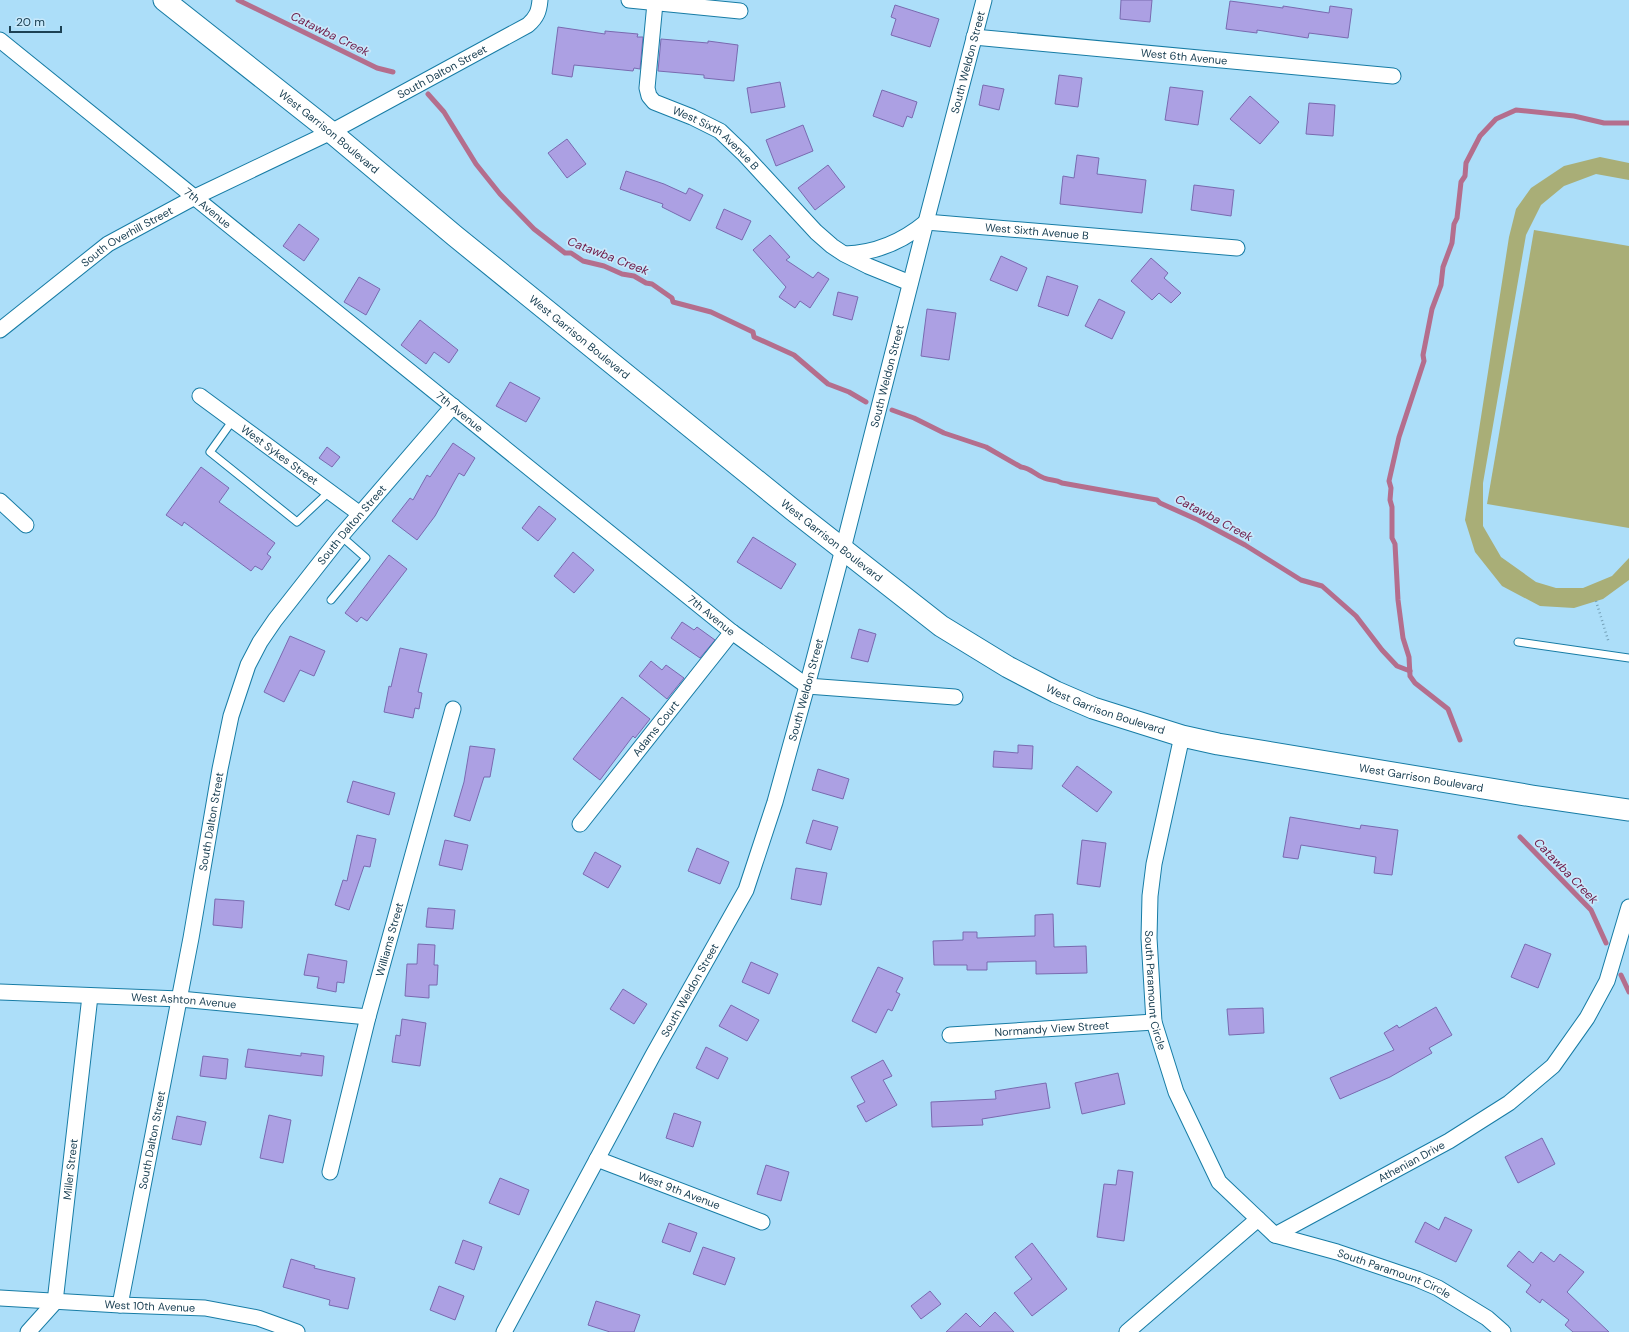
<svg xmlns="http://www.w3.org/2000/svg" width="1629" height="1332" viewBox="0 0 1629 1332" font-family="'DM Sans',sans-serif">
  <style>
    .green { fill: #a9ae77 }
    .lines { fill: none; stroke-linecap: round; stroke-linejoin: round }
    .stream { stroke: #b46e8d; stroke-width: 5 }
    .building { fill: #aca0e3; stroke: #796ab0 }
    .lane-casing { stroke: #177ca5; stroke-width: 9 }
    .street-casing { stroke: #177ca5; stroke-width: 17 }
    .secondary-casing { stroke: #177ca5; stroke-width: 23 }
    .path { stroke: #75a2ba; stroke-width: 2.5; stroke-dasharray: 1 3; stroke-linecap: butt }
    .lane { stroke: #fff; stroke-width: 7 }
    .street { stroke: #fff; stroke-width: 15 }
    .secondary { stroke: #fff; stroke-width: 21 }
    .labels { text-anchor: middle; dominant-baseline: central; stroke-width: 3.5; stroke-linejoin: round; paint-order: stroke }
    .street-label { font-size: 11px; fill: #1c4154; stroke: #c7e8fb }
    .water-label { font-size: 12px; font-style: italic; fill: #6f1a47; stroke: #c7e8fb }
  </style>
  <rect width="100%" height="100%" fill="#acdef9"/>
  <g class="green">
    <path d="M 1600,157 L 1629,163 L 1629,180 L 1596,174 L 1564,186 L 1541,205 L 1526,235 L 1483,483 L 1483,526 L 1501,557 L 1536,582 L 1556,588 L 1583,588 L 1612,576 L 1629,558 L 1629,580 L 1603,599 L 1574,608 L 1540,606 L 1502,586 L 1475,552 L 1465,520 L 1509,237 L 1516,209 L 1531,188 L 1564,166 Z"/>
    <path d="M 1534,230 L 1629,246 L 1629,528 L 1487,504 Z"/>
  </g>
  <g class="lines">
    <g class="stream">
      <path d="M 238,0 L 377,68 L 393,72"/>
      <path d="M 428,94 L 444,112 L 476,164 L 500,194 L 534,229 L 565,253 L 571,253 L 583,261 L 604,266 L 622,274 L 634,276 L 646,283 L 652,284 L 672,298 L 673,302 L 711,312 L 753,332 L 754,337 L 794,355 L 828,384 L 849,392 L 866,402"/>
      <path d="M 892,410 L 914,418 L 944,433 L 986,447 L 1021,467 C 1031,468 1035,475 1044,478 C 1051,481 1055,479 1062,483 L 1157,500 L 1160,503 L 1198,520 L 1245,545 L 1301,580 L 1322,586 L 1356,616 L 1382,650 L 1397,666 L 1410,671"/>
      <path d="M 1460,740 L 1448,709 L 1415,683 L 1410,676 L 1409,657 L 1403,638 L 1398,600 L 1395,544 L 1392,538 L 1392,507 L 1390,500 L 1391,488 L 1389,481 L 1399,437 L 1424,361 L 1423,355 L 1432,309 L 1441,285 L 1443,267 L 1452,243 L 1454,224 L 1457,218 L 1461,182 L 1465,176 L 1466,163 L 1480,136 L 1496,119 L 1516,110 L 1574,116 L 1604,123 L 1629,123"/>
      <path d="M 1520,837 L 1591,910 L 1606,943"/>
      <path d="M 1621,975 L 1629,992"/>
    </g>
  </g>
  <g class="building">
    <path d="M 1121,0 L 1152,0 L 1150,22 L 1120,19 Z"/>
    <path d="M 1230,1 L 1283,8 L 1283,6 L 1329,13 L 1330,6 L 1352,9 L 1348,38 L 1309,33 L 1308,38 L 1257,30 L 1257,33 L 1226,29 Z"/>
    <path d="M 895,5 L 939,19 L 930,47 L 891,35 L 896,19 L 891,17 Z"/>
    <path d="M 558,27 L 605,34 L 605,31 L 638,34 L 637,37 L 643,37 L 640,69 L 634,68 L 633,71 L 574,65 L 572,77 L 552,74 Z"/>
    <path d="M 661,39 L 708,43 L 708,41 L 738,45 L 734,81 L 704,78 L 704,75 L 658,71 Z"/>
    <path d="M 1059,75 L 1082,78 L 1078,107 L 1055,104 Z"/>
    <path d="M 780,82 L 785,107 L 751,113 L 747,88 Z"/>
    <path d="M 983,85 L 1004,89 L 999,110 L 979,105 Z"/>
    <path d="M 1170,87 L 1203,91 L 1198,125 L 1165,120 Z"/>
    <path d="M 882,90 L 917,102 L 912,118 L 907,116 L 903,127 L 873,116 Z"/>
    <path d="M 1250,96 L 1279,122 L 1260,144 L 1230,119 Z"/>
    <path d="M 1309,103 L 1335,105 L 1333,136 L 1306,134 Z"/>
    <path d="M 803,125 L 813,151 L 776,166 L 766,140 Z"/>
    <path d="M 567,139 L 586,164 L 567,178 L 548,153 Z"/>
    <path d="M 1077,155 L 1099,158 L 1097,174 L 1146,180 L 1142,213 L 1060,204 L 1063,176 L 1074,178 Z"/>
    <path d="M 828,165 L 845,187 L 815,210 L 798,188 Z"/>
    <path d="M 626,171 L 664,184 L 686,194 L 689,188 L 703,195 L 690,221 L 662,207 L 663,204 L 620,189 Z"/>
    <path d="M 1194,185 L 1234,190 L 1231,216 L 1191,210 Z"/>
    <path d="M 724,209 L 751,221 L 742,240 L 716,228 Z"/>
    <path d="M 299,224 L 319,239 L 304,261 L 283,246 Z"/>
    <path d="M 770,235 L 790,257 L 786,260 L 813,278 L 818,272 L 829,279 L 810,308 L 800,301 L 795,308 L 779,297 L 786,287 L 753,250 Z"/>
    <path d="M 1001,256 L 1027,268 L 1017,291 L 990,280 Z"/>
    <path d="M 1151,258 L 1168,273 L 1164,278 L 1181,293 L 1171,303 L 1159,293 L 1152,300 L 1131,281 Z"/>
    <path d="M 1047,276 L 1078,286 L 1068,316 L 1038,306 Z"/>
    <path d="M 359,277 L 380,289 L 366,315 L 344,302 Z"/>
    <path d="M 838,292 L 858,297 L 852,320 L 833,315 Z"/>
    <path d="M 1099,299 L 1125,312 L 1112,339 L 1085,326 Z"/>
    <path d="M 927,309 L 956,313 L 949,360 L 921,356 Z"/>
    <path d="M 420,320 L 458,350 L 449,363 L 434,352 L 426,364 L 401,345 Z"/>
    <path d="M 510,382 L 540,398 L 526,422 L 496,406 Z"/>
    <path d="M 453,443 L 475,458 L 464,476 L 459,473 L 435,516 L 417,540 L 392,521 L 410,498 L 413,500 L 427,475 L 430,477 Z"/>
    <path d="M 327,447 L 340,457 L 332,467 L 319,458 Z"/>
    <path d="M 201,467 L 229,488 L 219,502 L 275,543 L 267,554 L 271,557 L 262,570 L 255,566 L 251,571 L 184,522 L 182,526 L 166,515 Z"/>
    <path d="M 539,506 L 556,519 L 538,541 L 522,528 Z"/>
    <path d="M 753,537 L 796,564 L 781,589 L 737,562 Z"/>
    <path d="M 573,552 L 594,570 L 574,593 L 554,576 Z"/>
    <path d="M 389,555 L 407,569 L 367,621 L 361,617 L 357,622 L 345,613 Z"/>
    <path d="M 682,622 L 694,630 L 697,627 L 715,640 L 700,658 L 671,638 Z"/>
    <path d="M 859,629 L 876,634 L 868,662 L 851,658 Z"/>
    <path d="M 290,636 L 325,651 L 314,676 L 300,670 L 284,702 L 264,692 Z"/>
    <path d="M 400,648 L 427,654 L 418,692 L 422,693 L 419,709 L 415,708 L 413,718 L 384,712 L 389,686 L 391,687 Z"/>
    <path d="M 651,661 L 662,670 L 666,665 L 684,678 L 667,699 L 639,676 Z"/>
    <path d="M 622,697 L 650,719 L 635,738 L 633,736 L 600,780 L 573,759 Z"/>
    <path d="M 1018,745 L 1033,746 L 1032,769 L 993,767 L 994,751 L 1018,753 Z"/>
    <path d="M 470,746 L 495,749 L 490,777 L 484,777 L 470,821 L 454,816 L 464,782 Z"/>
    <path d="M 1077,766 L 1112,792 L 1097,812 L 1062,786 Z"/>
    <path d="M 818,769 L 849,779 L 843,799 L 812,790 Z"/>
    <path d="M 353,781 L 395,793 L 389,815 L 347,802 Z"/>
    <path d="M 1290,817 L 1360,829 L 1361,825 L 1398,830 L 1392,875 L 1374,873 L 1376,857 L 1301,845 L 1298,859 L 1283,857 Z"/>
    <path d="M 813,820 L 838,827 L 831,850 L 806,843 Z"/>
    <path d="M 357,835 L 376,839 L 370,867 L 364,866 L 349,910 L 335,905 L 343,880 L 347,881 Z"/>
    <path d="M 445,840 L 468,845 L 462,870 L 439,865 Z"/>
    <path d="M 1082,840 L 1106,843 L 1100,887 L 1077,884 Z"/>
    <path d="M 697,848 L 729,862 L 720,884 L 688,871 Z"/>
    <path d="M 595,852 L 621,866 L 608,888 L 583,874 Z"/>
    <path d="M 796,868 L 827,873 L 821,905 L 791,899 Z"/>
    <path d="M 215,899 L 244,901 L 242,928 L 213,925 Z"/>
    <path d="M 428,908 L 455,910 L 453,929 L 426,927 Z"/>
    <path d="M 1053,914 L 1054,947 L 1086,946 L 1087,973 L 1036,974 L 1036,961 L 987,962 L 987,970 L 967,970 L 967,965 L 934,965 L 933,941 L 963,940 L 963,932 L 977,932 L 977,938 L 1035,936 L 1035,915 Z"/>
    <path d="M 418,944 L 435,945 L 434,965 L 438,965 L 437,985 L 429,985 L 429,998 L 405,996 L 407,964 L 417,964 Z"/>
    <path d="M 1525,944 L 1551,954 L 1538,988 L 1511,977 Z"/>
    <path d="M 308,954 L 347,961 L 344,983 L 337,982 L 336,992 L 317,988 L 319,977 L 304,975 Z"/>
    <path d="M 751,962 L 778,974 L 769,994 L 742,982 Z"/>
    <path d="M 878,967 L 903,978 L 896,992 L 900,994 L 892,1011 L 888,1009 L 876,1033 L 852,1021 Z"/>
    <path d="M 623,989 L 647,1004 L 634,1024 L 610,1009 Z"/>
    <path d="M 731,1005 L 759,1020 L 747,1041 L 719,1026 Z"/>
    <path d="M 1436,1007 L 1452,1035 L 1429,1048 L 1432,1053 L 1390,1077 L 1340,1099 L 1330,1078 L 1394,1050 L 1384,1033 L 1397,1025 L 1399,1028 Z"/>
    <path d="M 1263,1008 L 1264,1033 L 1229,1035 L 1227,1009 Z"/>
    <path d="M 402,1019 L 426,1023 L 420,1066 L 392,1062 L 396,1035 L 400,1036 Z"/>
    <path d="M 706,1047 L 728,1058 L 718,1079 L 696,1068 Z"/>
    <path d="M 248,1049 L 301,1056 L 301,1053 L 324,1056 L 322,1076 L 245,1067 Z"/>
    <path d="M 203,1056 L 228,1059 L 226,1079 L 200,1076 Z"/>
    <path d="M 883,1060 L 892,1076 L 883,1080 L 897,1105 L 866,1122 L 857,1106 L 865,1102 L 851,1077 Z"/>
    <path d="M 1118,1073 L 1125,1104 L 1082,1114 L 1075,1083 Z"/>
    <path d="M 1046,1083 L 1050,1108 L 982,1119 L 983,1125 L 932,1127 L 931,1102 L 996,1099 L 995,1091 Z"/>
    <path d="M 674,1113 L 701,1122 L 693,1147 L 666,1138 Z"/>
    <path d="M 269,1115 L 291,1120 L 283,1163 L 260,1158 Z"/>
    <path d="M 177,1116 L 206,1122 L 201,1145 L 172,1139 Z"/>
    <path d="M 1542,1138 L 1555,1164 L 1518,1183 L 1505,1157 Z"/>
    <path d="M 766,1165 L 789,1172 L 781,1201 L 757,1194 Z"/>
    <path d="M 1118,1170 L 1133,1172 L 1124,1241 L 1097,1237 L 1104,1184 L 1116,1185 Z"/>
    <path d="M 500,1178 L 529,1190 L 519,1215 L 489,1203 Z"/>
    <path d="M 1445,1217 L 1472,1230 L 1456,1262 L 1415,1242 L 1425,1222 L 1439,1230 Z"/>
    <path d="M 669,1223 L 697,1233 L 690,1252 L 662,1242 Z"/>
    <path d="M 463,1240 L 482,1247 L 474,1270 L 455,1263 Z"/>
    <path d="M 1032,1243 L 1067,1289 L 1032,1316 L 1014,1293 L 1032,1279 L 1015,1257 Z"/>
    <path d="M 703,1247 L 735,1258 L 725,1285 L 693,1274 Z"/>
    <path d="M 1519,1251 L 1533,1263 L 1541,1252 L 1554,1262 L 1560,1254 L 1584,1272 L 1567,1292 L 1609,1332 L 1573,1332 L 1565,1325 L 1569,1320 L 1542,1299 L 1540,1303 L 1526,1292 L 1531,1285 L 1507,1266 Z"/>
    <path d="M 291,1259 L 315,1266 L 314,1268 L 355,1278 L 348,1309 L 329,1305 L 330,1300 L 283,1287 Z"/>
    <path d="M 439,1286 L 464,1296 L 455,1320 L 430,1310 Z"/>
    <path d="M 930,1291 L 941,1304 L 921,1319 L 911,1306 Z"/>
    <path d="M 596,1301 L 640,1315 L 634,1332 L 610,1332 L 588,1325 Z"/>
    <path d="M 995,1312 L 1014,1332 L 946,1332 L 966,1313 L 980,1327 Z"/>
  </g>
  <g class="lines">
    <g class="lane-casing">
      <g id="lane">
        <path d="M 233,420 L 210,452 L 297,522 L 329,492"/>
        <path d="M 331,600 L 366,558 L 341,536"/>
        <path d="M 1518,642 L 1629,658"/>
      </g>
    </g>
    <g class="street-casing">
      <g id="street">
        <path d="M 629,0 L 740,11"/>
        <path id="s1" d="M 655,3 L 647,88 L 649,96 L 654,102 L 692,117 L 720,131 L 743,153 L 816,232 L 832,246 L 844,254 L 868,266 L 910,283"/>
        <path id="s2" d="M 974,37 L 1393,76"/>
        <path id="s3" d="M 0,40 L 732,632 L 807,686 L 955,697"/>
        <path id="s4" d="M 845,254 C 876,253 902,242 926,222 L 1237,248"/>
        <path id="s5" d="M 0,330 L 108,244 L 195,197 L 331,132 L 528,25 C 537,17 539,11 540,0"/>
        <path id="s6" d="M 200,396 L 360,514"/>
        <path d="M 0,501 L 26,525"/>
        <path id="s7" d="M 1182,736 L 1154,864 L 1150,896 L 1149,938 L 1154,1022 L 1176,1092 L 1219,1182 L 1275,1235 L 1337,1252 L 1417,1279 L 1438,1288 L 1487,1318 L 1503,1332"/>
        <path id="s8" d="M 580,824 L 732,632"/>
        <path id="s9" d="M 0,992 L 180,999 L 368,1017"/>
        <path id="s10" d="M 950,1035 L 1154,1022"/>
        <path id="s11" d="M 597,1159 L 762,1222"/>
        <path id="s12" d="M 330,1172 L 368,1017 L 453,709"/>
        <path id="s13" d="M 1275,1235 L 1449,1141 L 1509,1103 L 1553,1066 L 1587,1018 L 1607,981 L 1629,907"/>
        <path id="s14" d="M 0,1298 L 120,1305 L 205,1308 L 258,1318 L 297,1332"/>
        <path id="s15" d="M 120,1305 L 191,938 L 220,769 L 231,716 L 248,665 L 260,642 L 275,620 L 341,536 L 453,406"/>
        <path id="s16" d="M 28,1332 L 55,1302 L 90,996"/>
        <path id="s17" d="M 504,1332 L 653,1055 L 746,890 L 775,802 L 807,686 L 843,549 L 926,222 L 984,0"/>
        <path d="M 1127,1332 L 1258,1219"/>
      </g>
    </g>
    <g class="secondary-casing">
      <g id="secondary">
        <path id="s18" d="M 164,0 L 331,132 L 455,236 L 793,510 L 941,626 L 1008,667 L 1056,692 L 1093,708 L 1182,736 L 1218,744 L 1532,796 L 1629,810"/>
      </g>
    </g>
    <path class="path" d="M 1596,601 L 1609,643"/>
    <use href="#lane" class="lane"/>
    <use href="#street" class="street"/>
    <use href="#secondary" class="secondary"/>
  </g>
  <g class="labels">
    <g class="street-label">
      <text stroke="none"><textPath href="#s2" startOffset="211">West 6th Avenue</textPath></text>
      <text stroke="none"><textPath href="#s17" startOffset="1361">South Weldon Street</textPath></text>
      <text stroke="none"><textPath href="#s5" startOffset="514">South Dalton Street</textPath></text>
      <text stroke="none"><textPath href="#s18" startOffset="211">West Garrison Boulevard</textPath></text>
      <text stroke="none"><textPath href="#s1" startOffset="174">West Sixth Avenue B</textPath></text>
      <text stroke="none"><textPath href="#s3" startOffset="267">7th Avenue</textPath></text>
      <text stroke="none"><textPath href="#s4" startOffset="200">West Sixth Avenue B</textPath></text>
      <text stroke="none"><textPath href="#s5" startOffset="158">South Overhill Street</textPath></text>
      <text stroke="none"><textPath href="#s18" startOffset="535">West Garrison Boulevard</textPath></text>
      <text stroke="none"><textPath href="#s17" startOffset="1037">South Weldon Street</textPath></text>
      <text stroke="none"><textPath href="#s3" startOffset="591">7th Avenue</textPath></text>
      <text stroke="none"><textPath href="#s6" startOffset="99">West Sykes Street</textPath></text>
      <text stroke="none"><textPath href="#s15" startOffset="828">South Dalton Street</textPath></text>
      <text stroke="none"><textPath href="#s18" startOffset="859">West Garrison Boulevard</textPath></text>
      <text stroke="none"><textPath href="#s3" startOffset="915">7th Avenue</textPath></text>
      <text stroke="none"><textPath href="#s17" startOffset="713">South Weldon Street</textPath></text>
      <text stroke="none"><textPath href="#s18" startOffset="1183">West Garrison Boulevard</textPath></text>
      <text stroke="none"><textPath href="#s8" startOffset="122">Adams Court</textPath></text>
      <text stroke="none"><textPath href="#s18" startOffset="1507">West Garrison Boulevard</textPath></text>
      <text stroke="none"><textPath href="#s15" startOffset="492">South Dalton Street</textPath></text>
      <text stroke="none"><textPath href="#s12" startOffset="240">Williams Street</textPath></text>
      <text stroke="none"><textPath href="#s17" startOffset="389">South Weldon Street</textPath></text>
      <text stroke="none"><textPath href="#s7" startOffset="258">South Paramount Circle</textPath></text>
      <text stroke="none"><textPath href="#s9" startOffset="184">West Ashton Avenue</textPath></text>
      <text stroke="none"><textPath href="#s10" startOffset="102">Normandy View Street</textPath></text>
      <text stroke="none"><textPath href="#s15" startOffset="168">South Dalton Street</textPath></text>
      <text stroke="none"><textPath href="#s13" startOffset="155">Athenian Drive</textPath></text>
      <text stroke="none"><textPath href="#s16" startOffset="174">Miller Street</textPath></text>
      <text stroke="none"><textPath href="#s11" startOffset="88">West 9th Avenue</textPath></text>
      <text stroke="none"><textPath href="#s7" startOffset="665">South Paramount Circle</textPath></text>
      <text stroke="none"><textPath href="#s14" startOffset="150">West 10th Avenue</textPath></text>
    </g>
    <g class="water-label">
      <text transform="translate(330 34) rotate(26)">Catawba Creek</text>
      <text transform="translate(608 256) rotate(21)">Catawba Creek</text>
      <text transform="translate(1214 518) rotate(28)">Catawba Creek</text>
      <text transform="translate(1566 871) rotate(46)">Catawba Creek</text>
    </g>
  </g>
  <path d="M10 26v6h51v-6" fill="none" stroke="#1c4154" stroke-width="2"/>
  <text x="16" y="26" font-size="12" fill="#1c4154" stroke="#c7e8fb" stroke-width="3" paint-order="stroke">20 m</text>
</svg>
